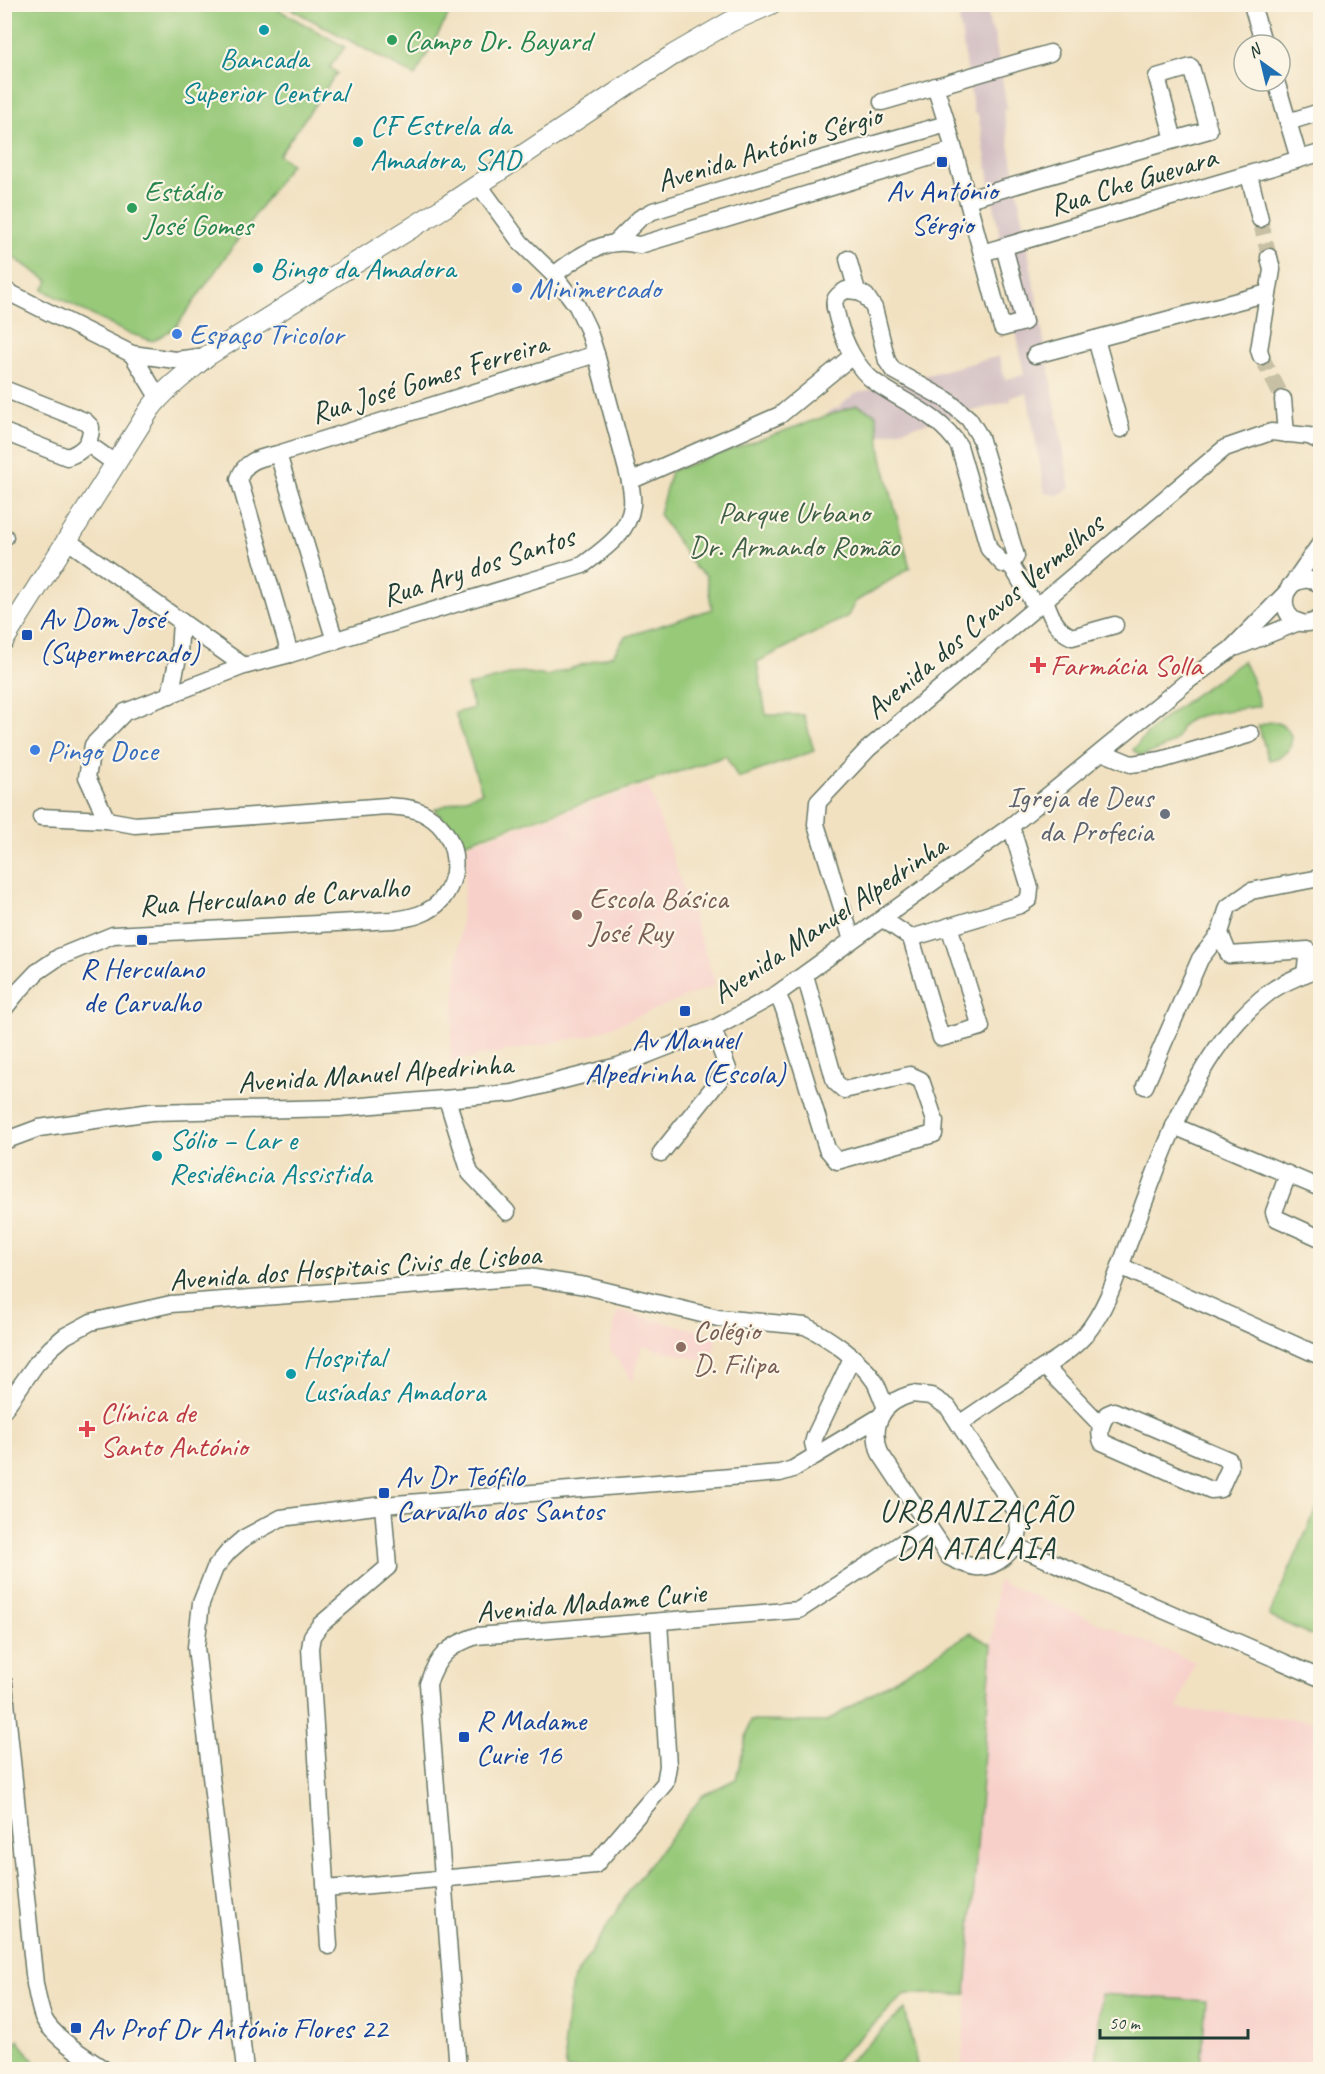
<svg xmlns="http://www.w3.org/2000/svg" width="1325" height="2074" viewBox="0 0 1325 2074" font-family="Caveat,sans-serif">
  <style>
    .built { fill: #f7d0ca }
    .industrial { fill: #d2bec2 }
    .green { fill: #97c979; stroke: #5b8356; stroke-width: 1.5 }
    .lines { fill: none; stroke-linecap: round; stroke-linejoin: round }
    .minor-tunnel { stroke: #c7c0a5; stroke-width: 16; stroke-dasharray: 16 8; stroke-linecap: butt }
    .minor-casing { stroke: #687665; stroke-width: 19 }
    .tertiary-casing { stroke: #687665; stroke-width: 22 }
    .minor { stroke: #fff; stroke-width: 16 }
    .tertiary { stroke: #fff; stroke-width: 20 }
    .culture-dot { fill: #0f9aa8; stroke: #fcf5e5; stroke-width: 2 }
    .leisure-dot { fill: #2e9e5b; stroke: #fcf5e5; stroke-width: 2 }
    .transit-dot { fill: #1a4fb4; stroke: #fcf5e5; stroke-width: 2 }
    .shop-dot { fill: #3f7fe0; stroke: #fcf5e5; stroke-width: 2 }
    .health-dot { fill: #e0444e; stroke: #fcf5e5; stroke-width: 2 }
    .worship-dot { fill: #6b7280; stroke: #fcf5e5; stroke-width: 2 }
    .education-dot { fill: #8d6e63; stroke: #fcf5e5; stroke-width: 2 }
    .labels { text-anchor: middle; dominant-baseline: central; stroke-width: 4.5; stroke-linejoin: round; paint-order: stroke }
    .leisure-label { font-size: 30px; fill: #27864d; stroke: #fcf5e5; text-anchor: start }
    .culture-label { font-size: 30px; fill: #0d838f; stroke: #fcf5e5; text-anchor: start }
    .street-label { font-size: 30px; fill: #1f3d34; stroke: #fcf5e5 }
    .transit-label { font-size: 30px; fill: #164399; stroke: #fcf5e5; text-anchor: start }
    .shop-label { font-size: 30px; fill: #366cbe; stroke: #fcf5e5; text-anchor: start }
    .park-label { font-size: 30px; fill: #3d6045; stroke: #fcf5e5 }
    .health-label { font-size: 30px; fill: #be3a42; stroke: #fcf5e5; text-anchor: start }
    .worship-label { font-size: 30px; fill: #5b616d; stroke: #fcf5e5; text-anchor: end }
    .education-label { font-size: 30px; fill: #785e54; stroke: #fcf5e5; text-anchor: start }
    .neighbourhood-label { font-size: 32px; letter-spacing: 1.5px; fill: #1f3d34; stroke: #fcf5e5 }
  </style>
  <rect width="100%" height="100%" fill="#fcf5e5"/>
  <filter id="ink" filterUnits="userSpaceOnUse"><feTurbulence type="fractalNoise" baseFrequency=".0167" numOctaves="2"/><feDisplacementMap in="SourceGraphic" scale="12" xChannelSelector="R" yChannelSelector="G"/><feConvolveMatrix kernelMatrix="1 2 1 2 8 2 1 2 1" color-interpolation-filters="sRGB"/></filter>
  <filter id="wash" filterUnits="userSpaceOnUse"><feTurbulence type="fractalNoise" baseFrequency=".008" numOctaves="4" result="noise"/><feDisplacementMap in="SourceGraphic" scale="24" xChannelSelector="R" yChannelSelector="G"/><feGaussianBlur stdDeviation="1.35" result="paint"/><feColorMatrix in="noise" values="0 0 0 0 0 0 0 0 0 0 0 0 0 0 0 0 0 1.4 0 .05"/><feComposite in="paint" operator="in"/></filter>
  <g filter="url(#wash)">
    <rect width="100%" height="100%" fill="#f1e1c1"/>
    <g class="built">
      <path d="M 648,785 L 716,985 L 589,1036 L 449,1062 L 468,844 Z"/>
      <path d="M 618,1311 L 717,1335 L 711,1362 L 642,1346 L 633,1382 L 609,1348 Z"/>
      <path d="M 997,1581 L 1195,1662 L 1177,1709 L 1320,1721 L 1320,2069 L 961,2070 Z"/>
    </g>
    <path class="industrial" d="M 957,5 L 987,5 L 990,26 L 994,33 L 1007,108 L 1003,109 L 1070,488 L 1058,495 L 1045,493 L 1027,393 L 1010,397 L 1011,401 L 866,439 L 825,416 L 833,409 L 838,408 L 854,394 L 999,356 L 1005,379 L 1024,375 L 978,114 L 974,114 Z"/>
    <g class="green">
      <path d="M 4,5 L 270,5 L 345,47 L 330,67 L 337,73 L 279,155 L 291,164 L 176,327 L 153,341 L 125,332 L 43,290 L 49,281 L 5,252 Z"/>
      <path d="M 284,5 L 454,5 L 415,76 Z"/>
      <path d="M 857,405 L 876,414 L 882,458 L 910,568 L 855,602 L 848,616 L 757,662 L 766,715 L 804,715 L 814,751 L 738,778 L 726,756 L 460,844 L 435,809 L 482,792 L 455,713 L 474,708 L 467,686 L 521,672 L 547,676 L 613,655 L 625,637 L 712,609 L 706,575 L 695,568 L 659,514 L 671,471 Z"/>
      <path d="M 1243,661 L 1251,677 L 1260,706 C 1244,709 1204,712 1191,719 C 1177,726 1182,733 1175,740 C 1169,747 1150,753 1141,756 L 1133,750 C 1159,716 1208,687 1243,661 Z"/>
      <path d="M 1270,722 C 1296,723 1301,754 1269,760 L 1258,726 Z"/>
      <path d="M 1320,1501 L 1320,1639 L 1269,1616 Z"/>
      <path d="M 970,1633 L 992,1645 L 966,1994 L 906,1994 L 826,2069 L 566,2069 L 564,2041 L 572,1982 L 629,1891 L 703,1795 L 736,1779 L 750,1721 L 826,1722 Z"/>
      <path d="M 1101,1994 L 1206,2001 L 1201,2069 L 1096,2069 Z"/>
      <path d="M 905,2009 L 918,2069 L 841,2069 Z"/>
      <path d="M 18,2040 L 35,2062 L 46,2069 L 5,2069 L 5,2062 Z"/>
    </g>
  </g>
  <g filter="url(#ink)">
    <g class="lines">
      <g class="minor-tunnel">
        <path d="M 1260,219 L 1269,257"/>
        <path d="M 1261,356 L 1283,399"/>
      </g>
      <g class="minor-casing">
        <g id="minor">
          <path d="M 1253,8 L 1264,45"/>
          <path d="M 1191,67 L 1209,130 L 1174,140 L 1157,77 Z"/>
          <path d="M 1276,81 L 1299,159"/>
          <path d="M 935,86 L 947,124 L 1002,328 L 1024,322 L 1004,247"/>
          <path d="M 882,102 L 1050,53"/>
          <path d="M 1288,122 L 1320,112"/>
          <path d="M 1249,175 L 1260,219"/>
          <path d="M 968,199 L 1174,140"/>
          <path d="M 616,242 L 640,218 L 653,211 L 811,162 L 947,124"/>
          <path d="M 982,253 L 1320,153"/>
          <path d="M 848,259 L 857,291"/>
          <path d="M 554,275 C 570,262 595,244 617,243 C 624,242 633,244 640,245 L 954,150"/>
          <path d="M 4,290 L 132,354 L 175,360 L 207,356"/>
          <path d="M 846,290 L 857,291 L 866,296 L 874,308 L 887,361 L 893,370 L 947,400 L 969,419 L 980,437 L 1016,556 L 1011,565 L 1003,564 L 989,549 L 959,446 C 940,415 904,403 875,382 C 856,368 844,342 838,320 C 834,303 830,299 846,290 Z"/>
          <path d="M 1096,339 L 1121,429"/>
          <path d="M 132,354 L 158,397"/>
          <path d="M 1035,355 L 1268,293"/>
          <path d="M 1261,356 L 1259,350 L 1272,270 L 1269,257"/>
          <path d="M 4,389 L 85,421 L 91,427 C 91,443 83,452 67,457 L 4,432"/>
          <path d="M 1283,399 L 1286,434"/>
          <path d="M 88,444 L 116,464"/>
          <path d="M 278,454 L 335,641"/>
          <path d="M 630,481 L 780,415 L 852,356"/>
          <path d="M 4,537 L 5,537"/>
          <path d="M 68,541 L 244,666"/>
          <path d="M 1011,565 L 1036,607"/>
          <path d="M 1290,586 C 1301,578 1310,578 1320,584"/>
          <path d="M 1286,593 C 1280,616 1300,632 1320,618"/>
          <path d="M 1045,600 C 1051,616 1055,629 1072,637 L 1115,625"/>
          <path d="M 1237,647 L 1299,622"/>
          <path d="M 290,654 L 239,479 C 245,460 260,458 278,454 L 596,354"/>
          <path d="M 170,695 L 179,653 L 181,621"/>
          <path d="M 1102,752 L 1131,764 L 1161,760 L 1251,734"/>
          <path d="M 107,820 L 87,777 L 93,745 L 125,712 L 244,666 L 290,654 L 583,565 C 604,549 629,533 632,505 C 633,497 631,488 630,481 L 596,354 L 588,329 L 577,306 L 554,275 L 521,243 L 479,185"/>
          <path d="M 883,919 L 911,938 L 1020,905 L 1029,899 L 1030,888 L 1011,826"/>
          <path d="M 911,938 L 941,1038 L 981,1027 L 949,926"/>
          <path d="M 852,940 L 816,824 L 818,802 L 868,749 L 1225,448 L 1271,432 L 1309,436 L 1320,441"/>
          <path d="M 1305,974 L 1308,950 L 1229,955 L 1220,933 L 1228,907 L 1251,891 L 1320,878"/>
          <path d="M 777,994 L 784,1009 L 827,1149 L 837,1161 L 934,1134 L 935,1121 L 921,1080 L 910,1075 L 844,1090 L 835,1082 L 805,975"/>
          <path d="M 4,1009 L 16,994 L 37,972 L 59,957 L 113,935 L 393,920 C 411,918 430,914 442,899 C 465,870 455,829 423,813 C 412,807 399,807 387,806 L 135,825 L 107,820 L 41,817"/>
          <path d="M 1145,1086 L 1200,959 L 1220,933"/>
          <path d="M 447,1099 L 470,1173 L 507,1212"/>
          <path d="M 1174,1126 L 1320,1188"/>
          <path d="M 4,1141 L 39,1128 L 151,1112 L 339,1108 L 513,1093 L 618,1066 L 713,1029 L 777,994 L 1011,826 L 1189,680 L 1230,650 L 1286,593 L 1320,544"/>
          <path d="M 661,1153 L 728,1069 L 713,1029"/>
          <path d="M 1288,1174 L 1274,1212 L 1276,1218 L 1320,1238"/>
          <path d="M 1120,1266 L 1320,1356"/>
          <path d="M 1045,1367 L 1101,1425"/>
          <path d="M 912,1394 L 931,1396 L 948,1407 L 1016,1511 C 1017,1516 1019,1524 1019,1530 C 1017,1550 996,1569 976,1567 C 966,1566 958,1561 949,1557 L 880,1453 C 870,1424 882,1402 912,1394 Z"/>
          <path d="M 4,1409 L 36,1364 L 51,1348 L 65,1336 L 91,1322 L 171,1304 L 528,1277 L 586,1286 L 718,1318 L 805,1326 C 828,1337 861,1360 875,1382 C 879,1390 882,1399 886,1408"/>
          <path d="M 1114,1411 L 1229,1460 L 1230,1467 L 1220,1489 L 1211,1490 L 1102,1442 C 1098,1431 1101,1424 1107,1414 Z"/>
          <path d="M 959,1424 C 984,1407 1009,1390 1035,1373 C 1052,1362 1071,1351 1085,1335 C 1106,1310 1117,1275 1128,1245 C 1162,1158 1193,1049 1271,991 C 1285,981 1304,974 1320,968"/>
          <path d="M 816,1455 L 813,1443 L 815,1436 L 852,1358"/>
          <path d="M 1013,1545 L 1320,1678"/>
          <path d="M 4,1683 L 35,1984 C 37,1994 39,2006 43,2017 C 52,2037 87,2058 105,2070"/>
          <path d="M 326,1889 L 595,1865 L 665,1783 L 668,1766 L 659,1622"/>
          <path d="M 329,1946 L 310,1648 L 312,1636 L 320,1625 L 388,1567 L 383,1505"/>
          <path d="M 245,2070 L 196,1647 L 201,1603 L 215,1568 L 229,1551 L 244,1538 L 281,1518 L 383,1505 L 780,1473 L 793,1469 L 881,1416"/>
          <path d="M 458,2070 L 428,1684 C 437,1656 448,1646 476,1636 L 799,1610 L 928,1526"/>
        </g>
      </g>
      <g class="tertiary-casing">
        <path id="tertiary" d="M 4,640 L 150,409 C 166,388 187,373 207,356 L 445,207 L 673,55 L 730,22 L 771,4"/>
      </g>
      <use href="#minor" class="minor"/>
      <use href="#tertiary" class="tertiary"/>
    </g>
  </g>
  <g class="culture-dot">
    <circle cx="264" cy="30" r="6"/>
    <circle cx="358" cy="142" r="6"/>
    <circle cx="258" cy="268" r="6"/>
    <circle cx="157" cy="1156" r="6"/>
    <circle cx="291" cy="1374" r="6"/>
  </g>
  <g class="leisure-dot">
    <circle cx="392" cy="40" r="6"/>
    <circle cx="132" cy="208" r="6"/>
  </g>
  <g class="transit-dot">
    <rect x="936" y="156" width="12" height="12" rx="3"/>
    <rect x="21" y="629" width="12" height="12" rx="3"/>
    <rect x="136" y="934" width="12" height="12" rx="3"/>
    <rect x="679" y="1005" width="12" height="12" rx="3"/>
    <rect x="378" y="1487" width="12" height="12" rx="3"/>
    <rect x="458" y="1731" width="12" height="12" rx="3"/>
    <rect x="70" y="2022" width="12" height="12" rx="3"/>
  </g>
  <g class="shop-dot">
    <circle cx="517" cy="288" r="6"/>
    <circle cx="177" cy="334" r="6"/>
    <circle cx="35" cy="750" r="6"/>
  </g>
  <g class="health-dot">
    <path d="M1035 656h6v6h6v6h-6v6h-6v-6h-6v-6h6z"/>
    <path d="M84 1420h6v6h6v6h-6v6h-6v-6h-6v-6h6z"/>
  </g>
  <circle class="worship-dot" cx="1165" cy="814" r="6"/>
  <g class="education-dot">
    <circle cx="577" cy="915" r="6"/>
    <circle cx="681" cy="1347" r="6"/>
  </g>
  <g class="labels">
    <g class="leisure-label">
      <text x="404" y="40">Campo Dr. Bayard</text>
      <text x="144" y="191">Estádio<tspan x="144" dy="34">José Gomes</tspan></text>
    </g>
    <g class="culture-label">
      <text x="264" y="58" text-anchor="middle">Bancada<tspan x="264" dy="34">Superior Central</tspan></text>
      <text x="370" y="125">CF Estrela da<tspan x="370" dy="34">Amadora, SAD</tspan></text>
      <text x="270" y="268">Bingo da Amadora</text>
      <text x="169" y="1139">Sólio – Lar e<tspan x="169" dy="34">Residência Assistida</tspan></text>
      <text x="303" y="1357">Hospital<tspan x="303" dy="34">Lusíadas Amadora</tspan></text>
    </g>
    <g class="street-label">
      <text transform="translate(769 148) rotate(-17)">Avenida António Sérgio</text>
      <text transform="translate(1133 181) rotate(-17)">Rua Che Guevara</text>
      <text transform="translate(429 378) rotate(-17)">Rua José Gomes Ferreira</text>
      <text transform="translate(478 566) rotate(-18)">Rua Ary dos Santos</text>
      <text transform="translate(984 616) rotate(-40)">Avenida dos Cravos Vermelhos</text>
      <text transform="translate(274 896) rotate(-4)">Rua Herculano de Carvalho</text>
      <text transform="translate(829 919) rotate(-34)">Avenida Manuel Alpedrinha</text>
      <text transform="translate(375 1073) rotate(-4)">Avenida Manuel Alpedrinha</text>
      <text transform="translate(355 1267) rotate(-4)">Avenida dos Hospitais Civis de Lisboa</text>
      <text transform="translate(591 1602) rotate(-5)">Avenida Madame Curie</text>
    </g>
    <g class="transit-label">
      <text x="942" y="190" text-anchor="middle">Av António<tspan x="942" dy="34">Sérgio</tspan></text>
      <text x="39" y="618">Av Dom José<tspan x="39" dy="34">(Supermercado)</tspan></text>
      <text x="142" y="968" text-anchor="middle">R Herculano<tspan x="142" dy="34">de Carvalho</tspan></text>
      <text x="685" y="1039" text-anchor="middle">Av Manuel<tspan x="685" dy="34">Alpedrinha (Escola)</tspan></text>
      <text x="396" y="1476">Av Dr Teófilo<tspan x="396" dy="34">Carvalho dos Santos</tspan></text>
      <text x="476" y="1720">R Madame<tspan x="476" dy="34">Curie 16</tspan></text>
      <text x="88" y="2028">Av Prof Dr António Flores 22</text>
    </g>
    <g class="shop-label">
      <text x="529" y="288">Minimercado</text>
      <text x="189" y="334">Espaço Tricolor</text>
      <text x="47" y="750">Pingo Doce</text>
    </g>
    <g class="park-label">
      <text x="794" y="512">Parque Urbano<tspan x="794" dy="34">Dr. Armando Romão</tspan></text>
    </g>
    <g class="health-label">
      <text x="1050" y="665">Farmácia Solla</text>
      <text x="100" y="1412">Clínica de<tspan x="100" dy="34">Santo António</tspan></text>
    </g>
    <g class="worship-label">
      <text x="1153" y="797">Igreja de Deus<tspan x="1153" dy="34">da Profecia</tspan></text>
    </g>
    <g class="education-label">
      <text x="589" y="898">Escola Básica<tspan x="589" dy="34">José Ruy</tspan></text>
      <text x="693" y="1330">Colégio<tspan x="693" dy="34">D. Filipa</tspan></text>
    </g>
    <g class="neighbourhood-label">
      <text x="976" y="1510">URBANIZAÇÃO<tspan x="976" dy="37">DA ATALAIA</tspan></text>
    </g>
  </g>
  <rect width="1325" height="2074" fill="none" stroke="#fcf5e5" stroke-width="24"/>
  <g transform="translate(1262 63) rotate(326)"><circle r="28" fill="#fcf5e5" stroke="#a4ab9e" stroke-width="1.5"/>
  <path d="M0-4.5L10 22L0 15L-10 22Z" fill="#1f6fb2"/>
  <text y="-9" font-size="16" font-weight="bold" text-anchor="middle" fill="#1f3d34">N</text>
  </g>
  <path d="M1100 2029v9h148v-9" fill="none" stroke="#1f3d34" stroke-width="3"/>
  <text x="1109" y="2029" font-size="18" fill="#1f3d34" stroke="#fcf5e5" stroke-width="4.5" paint-order="stroke">50 m</text>
</svg>
